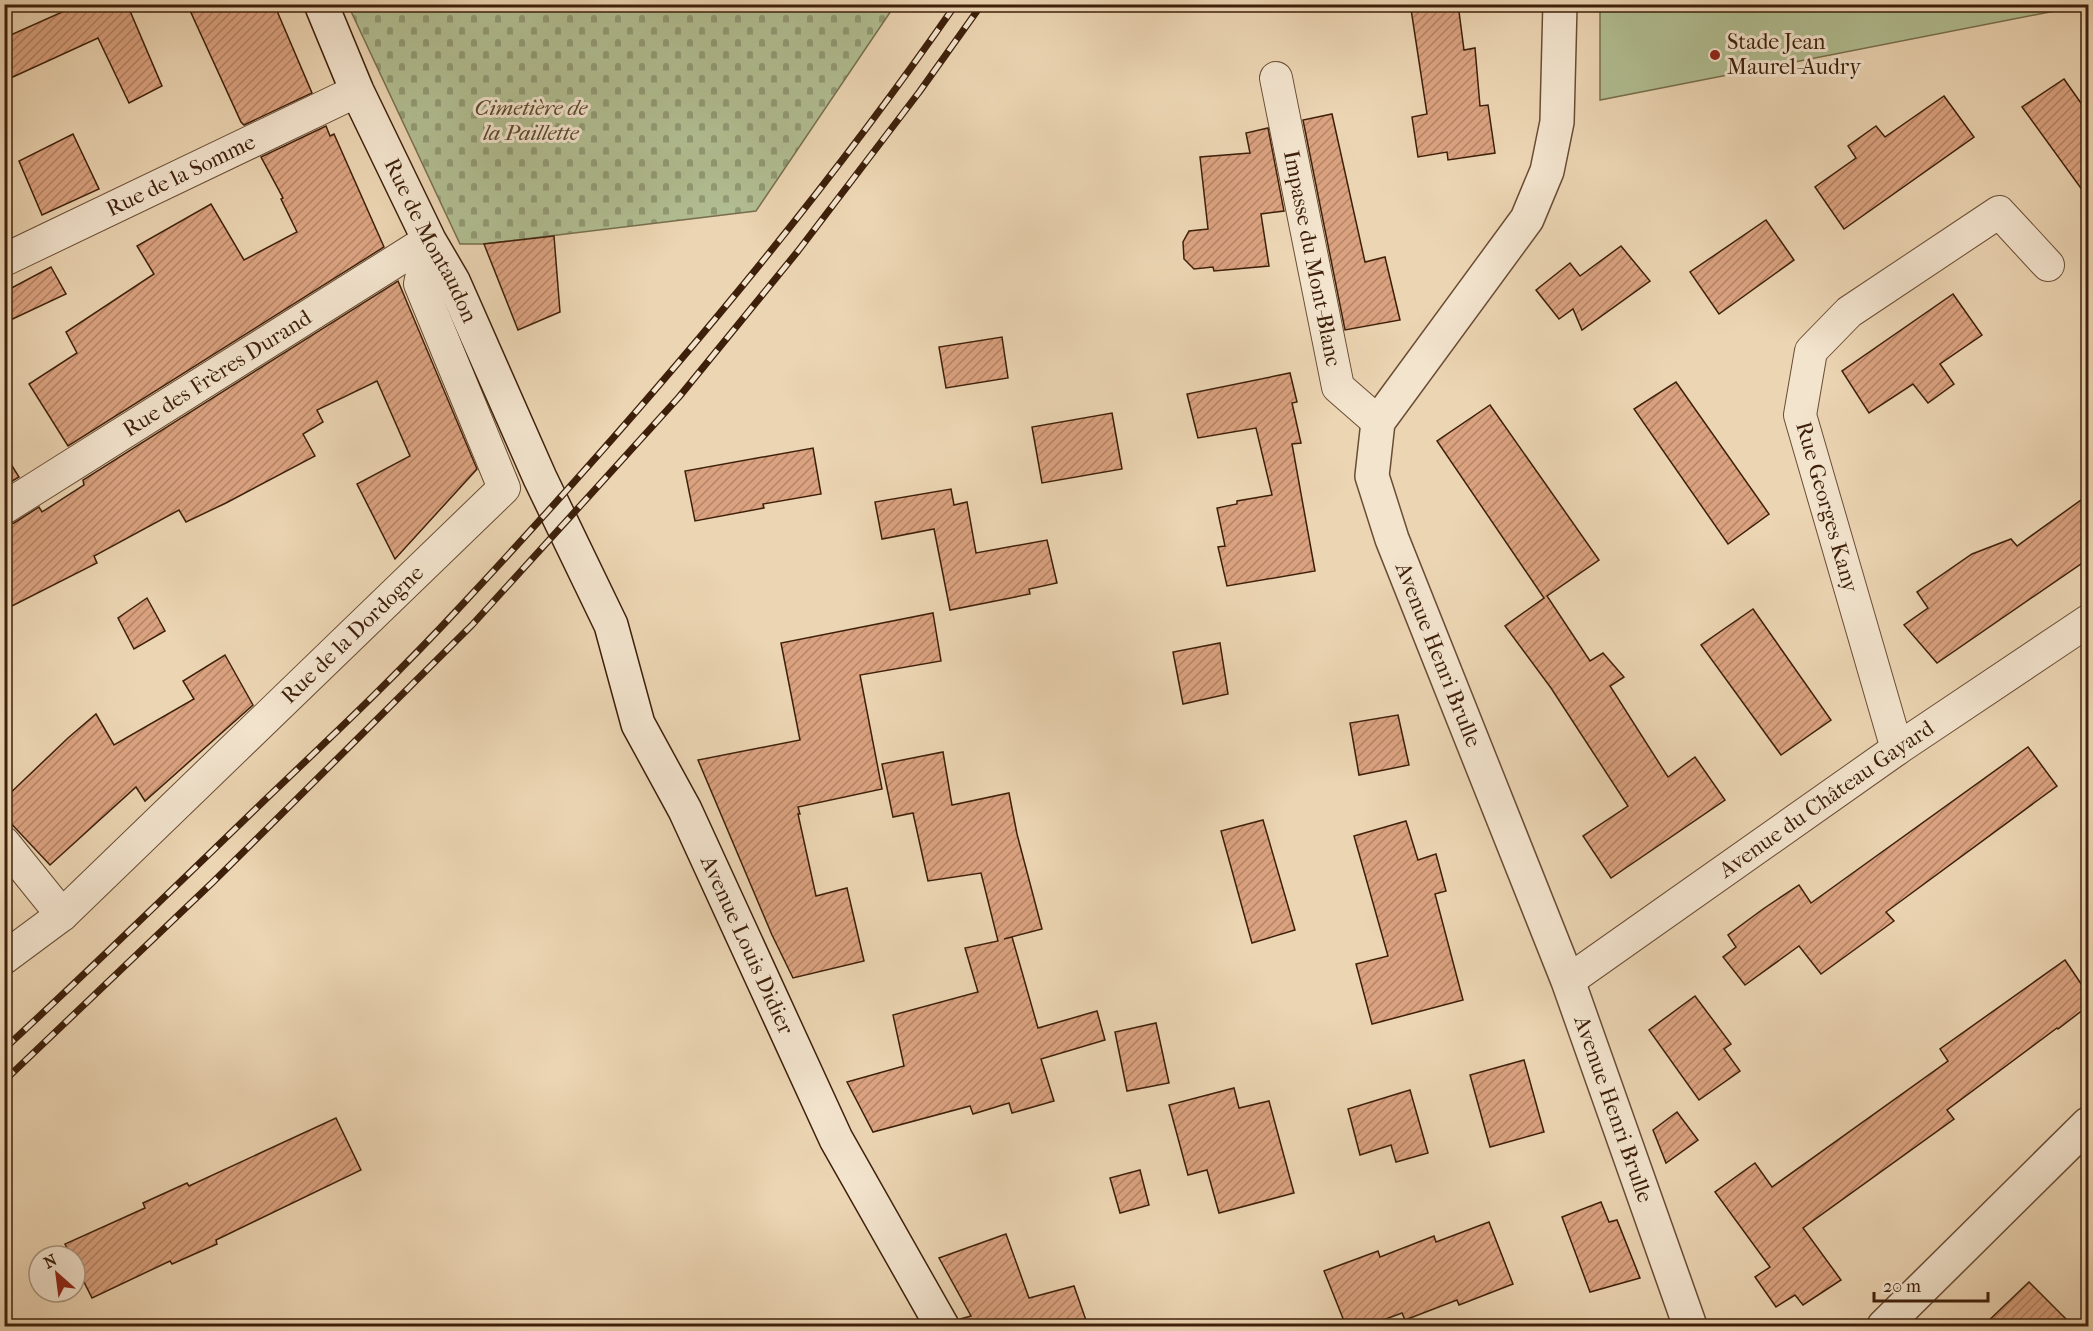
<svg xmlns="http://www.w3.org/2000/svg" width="2093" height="1331" viewBox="0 0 2093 1331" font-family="'IM FELL French Canon',serif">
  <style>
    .green { fill: #b1be92; stroke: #786f4e; stroke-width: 1.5 }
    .cemetery { fill: url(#cemetery-stones); stroke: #786f4e; stroke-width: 1.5 }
    .building { fill: url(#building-hatch); stroke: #3e200a; stroke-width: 1.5 }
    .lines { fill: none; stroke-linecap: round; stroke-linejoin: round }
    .minor-casing { stroke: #6a4d34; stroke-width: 34 }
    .tertiary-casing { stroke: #6a4d34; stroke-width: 36 }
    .secondary-casing { stroke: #3e200a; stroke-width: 36 }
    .minor { stroke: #f3e4ce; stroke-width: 32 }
    .tertiary { stroke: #f3e4ce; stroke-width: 33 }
    .secondary { stroke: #f3e4ce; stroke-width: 33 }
    .rail-casing { stroke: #3e200a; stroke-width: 7 }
    .rail { stroke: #f3e4ce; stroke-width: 4.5; stroke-dasharray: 14; stroke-linecap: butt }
    .poi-dot { fill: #8f2418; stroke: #f3e4ce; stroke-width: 2 }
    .labels { text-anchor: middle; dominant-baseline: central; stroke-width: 6; stroke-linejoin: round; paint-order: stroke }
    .poi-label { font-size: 22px; fill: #3e200a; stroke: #f3e4ce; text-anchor: start }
    .park-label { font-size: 22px; font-style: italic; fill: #5b482c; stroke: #f3e4ce }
    .street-label { font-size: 22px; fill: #3e200a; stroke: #f3e4ce }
  </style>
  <defs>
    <pattern id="cemetery-stones" width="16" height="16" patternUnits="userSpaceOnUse" patternTransform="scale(1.5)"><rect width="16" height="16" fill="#b1be92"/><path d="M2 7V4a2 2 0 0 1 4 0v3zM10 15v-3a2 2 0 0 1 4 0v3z" fill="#919a75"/></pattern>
    <pattern id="building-hatch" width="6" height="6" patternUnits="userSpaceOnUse" patternTransform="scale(1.5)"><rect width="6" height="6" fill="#dba280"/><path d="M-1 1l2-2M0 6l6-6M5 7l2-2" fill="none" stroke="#b38467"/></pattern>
  </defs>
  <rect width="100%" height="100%" fill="#ecd5b3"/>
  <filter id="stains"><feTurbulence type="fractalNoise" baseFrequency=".00333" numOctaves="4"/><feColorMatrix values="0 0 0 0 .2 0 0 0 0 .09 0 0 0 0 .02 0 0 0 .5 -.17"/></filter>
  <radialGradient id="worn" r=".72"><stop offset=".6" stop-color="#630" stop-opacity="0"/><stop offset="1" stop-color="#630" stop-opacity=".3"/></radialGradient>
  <path class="green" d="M 1600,5 L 1600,4 L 2081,5 L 2060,10 L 1600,100 Z"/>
  <path class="cemetery" d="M 348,5 L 895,5 L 756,211 L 484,244 L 460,244 Z"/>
  <g class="building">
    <path d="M 80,4 L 127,4 L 162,86 L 129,103 L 98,38 L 4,81 L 4,38 Z"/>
    <path d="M 187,4 L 274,4 L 312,93 L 244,125 L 241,122 Z"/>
    <path d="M 1439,4 L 1458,4 L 1464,50 L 1475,48 L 1480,106 L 1488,105 L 1495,153 L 1448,160 L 1447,152 L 1418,157 L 1412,117 L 1427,114 L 1411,9 Z"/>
    <path d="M 2064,79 L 2088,113 L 2088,198 L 2022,107 Z"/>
    <path d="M 1944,96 L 1974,137 L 1844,229 L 1815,187 L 1856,158 L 1848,146 L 1876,126 L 1885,137 Z"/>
    <path d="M 1332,114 L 1365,262 L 1385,257 L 1400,320 L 1345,330 L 1303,120 Z"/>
    <path d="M 326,126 L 330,136 L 334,134 L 384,247 L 68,446 L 29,384 L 77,353 L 66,332 L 154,274 L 137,246 L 211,204 L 244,260 L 297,232 L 281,199 L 283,198 L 261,157 Z"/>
    <path d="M 1268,128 L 1284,211 L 1261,214 L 1269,266 L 1214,271 L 1213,267 L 1194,269 L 1184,259 L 1183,242 L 1189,231 L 1208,229 L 1200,157 L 1250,153 L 1246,133 Z"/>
    <path d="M 73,134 L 99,189 L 42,215 L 19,161 Z"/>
    <path d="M 1766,220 L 1794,260 L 1719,314 L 1690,272 Z"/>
    <path d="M 554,236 L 560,312 L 518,330 L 484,244 Z"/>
    <path d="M 1621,246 L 1650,281 L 1582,330 L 1573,309 L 1559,319 L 1536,290 L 1570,263 L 1580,276 Z"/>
    <path d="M 51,267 L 66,294 L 4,323 L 4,292 Z"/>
    <path d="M 398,281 L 477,469 L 395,559 L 357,484 L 410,456 L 377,381 L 317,410 L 323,422 L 303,434 L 315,456 L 226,503 L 186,522 L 179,510 L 94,556 L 97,563 L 4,610 L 4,526 L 14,523 L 39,507 L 42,512 L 84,485 L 83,480 Z"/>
    <path d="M 1953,294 L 1982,335 L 1940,364 L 1954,384 L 1928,403 L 1913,384 L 1869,413 L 1842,371 Z"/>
    <path d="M 1002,337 L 1008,378 L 946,388 L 939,347 Z"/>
    <path d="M 1290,373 L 1297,402 L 1292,403 L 1301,443 L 1292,444 L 1315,571 L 1227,586 L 1218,547 L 1225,546 L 1217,508 L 1237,504 L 1237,501 L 1272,495 L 1256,428 L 1198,438 L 1187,394 Z"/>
    <path d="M 1676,382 L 1769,514 L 1728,544 L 1634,409 Z"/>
    <path d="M 1490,405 L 1599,560 L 1547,596 L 1590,661 L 1603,653 L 1624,677 L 1610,686 L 1668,777 L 1695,757 L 1725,800 L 1611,878 L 1583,836 L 1628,806 L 1551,688 L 1505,626 L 1544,598 L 1437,441 Z"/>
    <path d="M 1112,413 L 1122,469 L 1042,483 L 1032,427 Z"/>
    <path d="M 813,448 L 821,494 L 763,504 L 764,508 L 695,521 L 685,471 Z"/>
    <path d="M 4,453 L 19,477 L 4,486 Z"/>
    <path d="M 951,489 L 954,505 L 967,502 L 976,553 L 1047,540 L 1057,583 L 1029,589 L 1030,594 L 950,610 L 934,529 L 882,539 L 875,502 Z"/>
    <path d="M 2088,495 L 2088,559 L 1937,663 L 1904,625 L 1928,608 L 1917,592 L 1972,554 L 2011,539 L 2017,546 Z"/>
    <path d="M 147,598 L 165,631 L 134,649 L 118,618 Z"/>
    <path d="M 1753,609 L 1831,720 L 1781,755 L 1701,645 Z"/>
    <path d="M 933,613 L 941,661 L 860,675 L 882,789 L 798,807 L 800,814 L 798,814 L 816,896 L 847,888 L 864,961 L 793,978 L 772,935 L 698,760 L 800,740 L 781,643 Z"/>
    <path d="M 1220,643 L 1228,694 L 1183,704 L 1173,652 Z"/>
    <path d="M 225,655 L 253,705 L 145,801 L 136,787 L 50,865 L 4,816 L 4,799 L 68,738 L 96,714 L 114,745 L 194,699 L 183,681 Z"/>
    <path d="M 1398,715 L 1409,765 L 1359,775 L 1350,723 Z"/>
    <path d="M 2028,747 L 2057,786 L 1886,912 L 1894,921 L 1821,974 L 1799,946 L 1745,985 L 1723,957 L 1736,947 L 1728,935 L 1763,909 L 1799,885 L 1811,903 Z"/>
    <path d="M 943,752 L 952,805 L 1009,793 L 1017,834 L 1042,929 L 1004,939 L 1012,937 L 1038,1028 L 1097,1011 L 1105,1040 L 1041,1059 L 1054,1101 L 1012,1113 L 1009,1103 L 973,1114 L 970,1106 L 873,1132 L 847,1082 L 904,1066 L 893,1015 L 978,992 L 965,948 L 998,941 L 981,873 L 928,881 L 913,813 L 893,817 L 882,764 Z"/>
    <path d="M 1263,820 L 1295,930 L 1252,943 L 1221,831 Z"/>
    <path d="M 1406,821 L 1418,860 L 1436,854 L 1446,891 L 1435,894 L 1463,1000 L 1372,1024 L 1356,964 L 1388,956 L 1354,836 Z"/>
    <path d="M 2065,960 L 2088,994 L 2088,1006 L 2058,1029 L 2057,1028 L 1947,1110 L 1954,1119 L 1803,1228 L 1841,1280 L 1803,1305 L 1795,1295 L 1776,1307 L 1755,1277 L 1770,1267 L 1715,1192 L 1755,1163 L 1772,1187 L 1948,1061 L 1940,1049 Z"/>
    <path d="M 1695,996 L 1731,1044 L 1724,1049 L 1740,1071 L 1699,1100 L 1649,1030 Z"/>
    <path d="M 1156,1023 L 1169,1083 L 1127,1091 L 1115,1032 Z"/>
    <path d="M 1524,1060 L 1544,1132 L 1490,1147 L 1470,1075 Z"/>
    <path d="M 1234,1088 L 1239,1108 L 1269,1101 L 1294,1193 L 1219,1213 L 1207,1170 L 1188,1175 L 1169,1105 Z"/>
    <path d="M 1410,1090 L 1428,1153 L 1396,1162 L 1391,1145 L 1360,1155 L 1348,1109 Z"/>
    <path d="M 1677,1112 L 1698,1140 L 1666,1163 L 1653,1130 Z"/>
    <path d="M 336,1118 L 361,1170 L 216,1240 L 217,1244 L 172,1264 L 170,1261 L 92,1298 L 75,1264 L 75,1256 L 71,1256 L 65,1244 L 145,1208 L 143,1203 L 187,1183 L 189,1186 Z"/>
    <path d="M 1140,1170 L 1149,1205 L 1120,1213 L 1110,1178 Z"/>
    <path d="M 1601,1202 L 1609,1222 L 1617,1220 L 1640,1278 L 1590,1292 L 1562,1217 Z"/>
    <path d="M 1489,1222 L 1513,1284 L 1459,1305 L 1457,1300 L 1405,1320 L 1402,1313 L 1367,1326 L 1346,1326 L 1324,1271 L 1378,1251 L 1380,1257 L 1434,1236 L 1436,1242 Z"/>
    <path d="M 1006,1234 L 1029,1298 L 1074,1286 L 1088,1326 L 961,1326 L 960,1319 L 971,1316 L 939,1258 Z"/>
    <path d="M 2029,1282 L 2073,1326 L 1983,1326 Z"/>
  </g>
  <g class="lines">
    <g class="minor-casing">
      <g id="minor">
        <path id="s1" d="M 1276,78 L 1338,387 L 1378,422"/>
        <path id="s2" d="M 4,260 L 357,91"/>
        <path id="s3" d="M 4,508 L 429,240"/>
        <path d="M 1897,749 L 1800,415 L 1811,351 L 1849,312 L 1999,212 L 2048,265"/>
        <path d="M 4,843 L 62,915"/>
        <path id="s4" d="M 4,958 L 62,915 L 504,488 L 420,284 L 429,240"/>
        <path id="s5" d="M 1568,981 L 1897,749 L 2088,621"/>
      </g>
    </g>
    <g class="tertiary-casing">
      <g id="tertiary">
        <path id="s6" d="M 1560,4 L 1557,122 L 1547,171 L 1527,219 L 1378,422 L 1372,476 L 1392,539 L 1568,981 L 1690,1326"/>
        <path d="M 1884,1326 L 2088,1124"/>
      </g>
    </g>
    <g class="secondary-casing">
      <g id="secondary">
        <path id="s7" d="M 321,4 L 357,91 L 429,240 L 453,281 L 540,478 L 611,625 L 638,724 L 685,810 L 836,1139 L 942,1326"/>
      </g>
    </g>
    <use href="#minor" class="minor"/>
    <use href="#tertiary" class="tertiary"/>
    <use href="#secondary" class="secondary"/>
    <g class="rail-casing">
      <g id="rail">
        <path d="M 4,1049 C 93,967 180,882 267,798 C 332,736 398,674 459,608 C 637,417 807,219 956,4"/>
        <path d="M 4,1081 L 213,882 L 472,625 L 679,397 L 798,251 L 920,91 L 982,4"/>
      </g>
    </g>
    <use href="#rail" class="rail"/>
  </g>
  <circle class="poi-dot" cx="1715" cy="55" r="6"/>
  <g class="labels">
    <g class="poi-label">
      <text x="1727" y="42">Stade Jean<tspan x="1727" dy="25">Maurel-Audry</tspan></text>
    </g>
    <g class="park-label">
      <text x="531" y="108">Cimetière de<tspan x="531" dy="25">la Paillette</tspan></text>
    </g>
    <g class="street-label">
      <text stroke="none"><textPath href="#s2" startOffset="196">Rue de la Somme</textPath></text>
      <text stroke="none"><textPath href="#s7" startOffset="261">Rue de Montaudon</textPath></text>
      <text stroke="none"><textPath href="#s1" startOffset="184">Impasse du Mont-Blanc</textPath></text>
      <text stroke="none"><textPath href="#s3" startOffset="252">Rue des Frères Durand</textPath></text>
      <text transform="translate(1827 507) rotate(74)">Rue Georges Kany</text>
      <text stroke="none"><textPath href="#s4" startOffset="476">Rue de la Dordogne</textPath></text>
      <text stroke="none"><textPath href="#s6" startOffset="717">Avenue Henri Brulle</textPath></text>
      <text stroke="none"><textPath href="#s5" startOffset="316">Avenue du Château Gayard</textPath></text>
      <text stroke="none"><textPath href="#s7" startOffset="1035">Avenue Louis Didier</textPath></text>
      <text stroke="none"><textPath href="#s6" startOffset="1204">Avenue Henri Brulle</textPath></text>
    </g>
  </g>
  <rect width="2093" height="1331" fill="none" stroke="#ecd5b3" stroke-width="24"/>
  <rect x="6" y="6" width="2081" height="1319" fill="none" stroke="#3e200a" stroke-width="3"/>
  <rect x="12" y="12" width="2069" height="1307" fill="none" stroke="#3e200a" stroke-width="1.5"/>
  <g transform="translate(57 1274) rotate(332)"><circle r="28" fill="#f3e4ce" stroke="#ab9680" stroke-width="1.5"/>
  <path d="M0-4.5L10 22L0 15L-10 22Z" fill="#8f2418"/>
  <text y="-9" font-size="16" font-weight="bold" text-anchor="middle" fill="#3e200a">N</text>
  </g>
  <path d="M1874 1292v9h114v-9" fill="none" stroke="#3e200a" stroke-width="3"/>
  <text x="1883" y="1292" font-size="18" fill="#3e200a" stroke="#f3e4ce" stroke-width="4.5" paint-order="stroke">20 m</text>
  <rect width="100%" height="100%" filter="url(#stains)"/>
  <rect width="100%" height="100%" fill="url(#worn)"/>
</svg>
